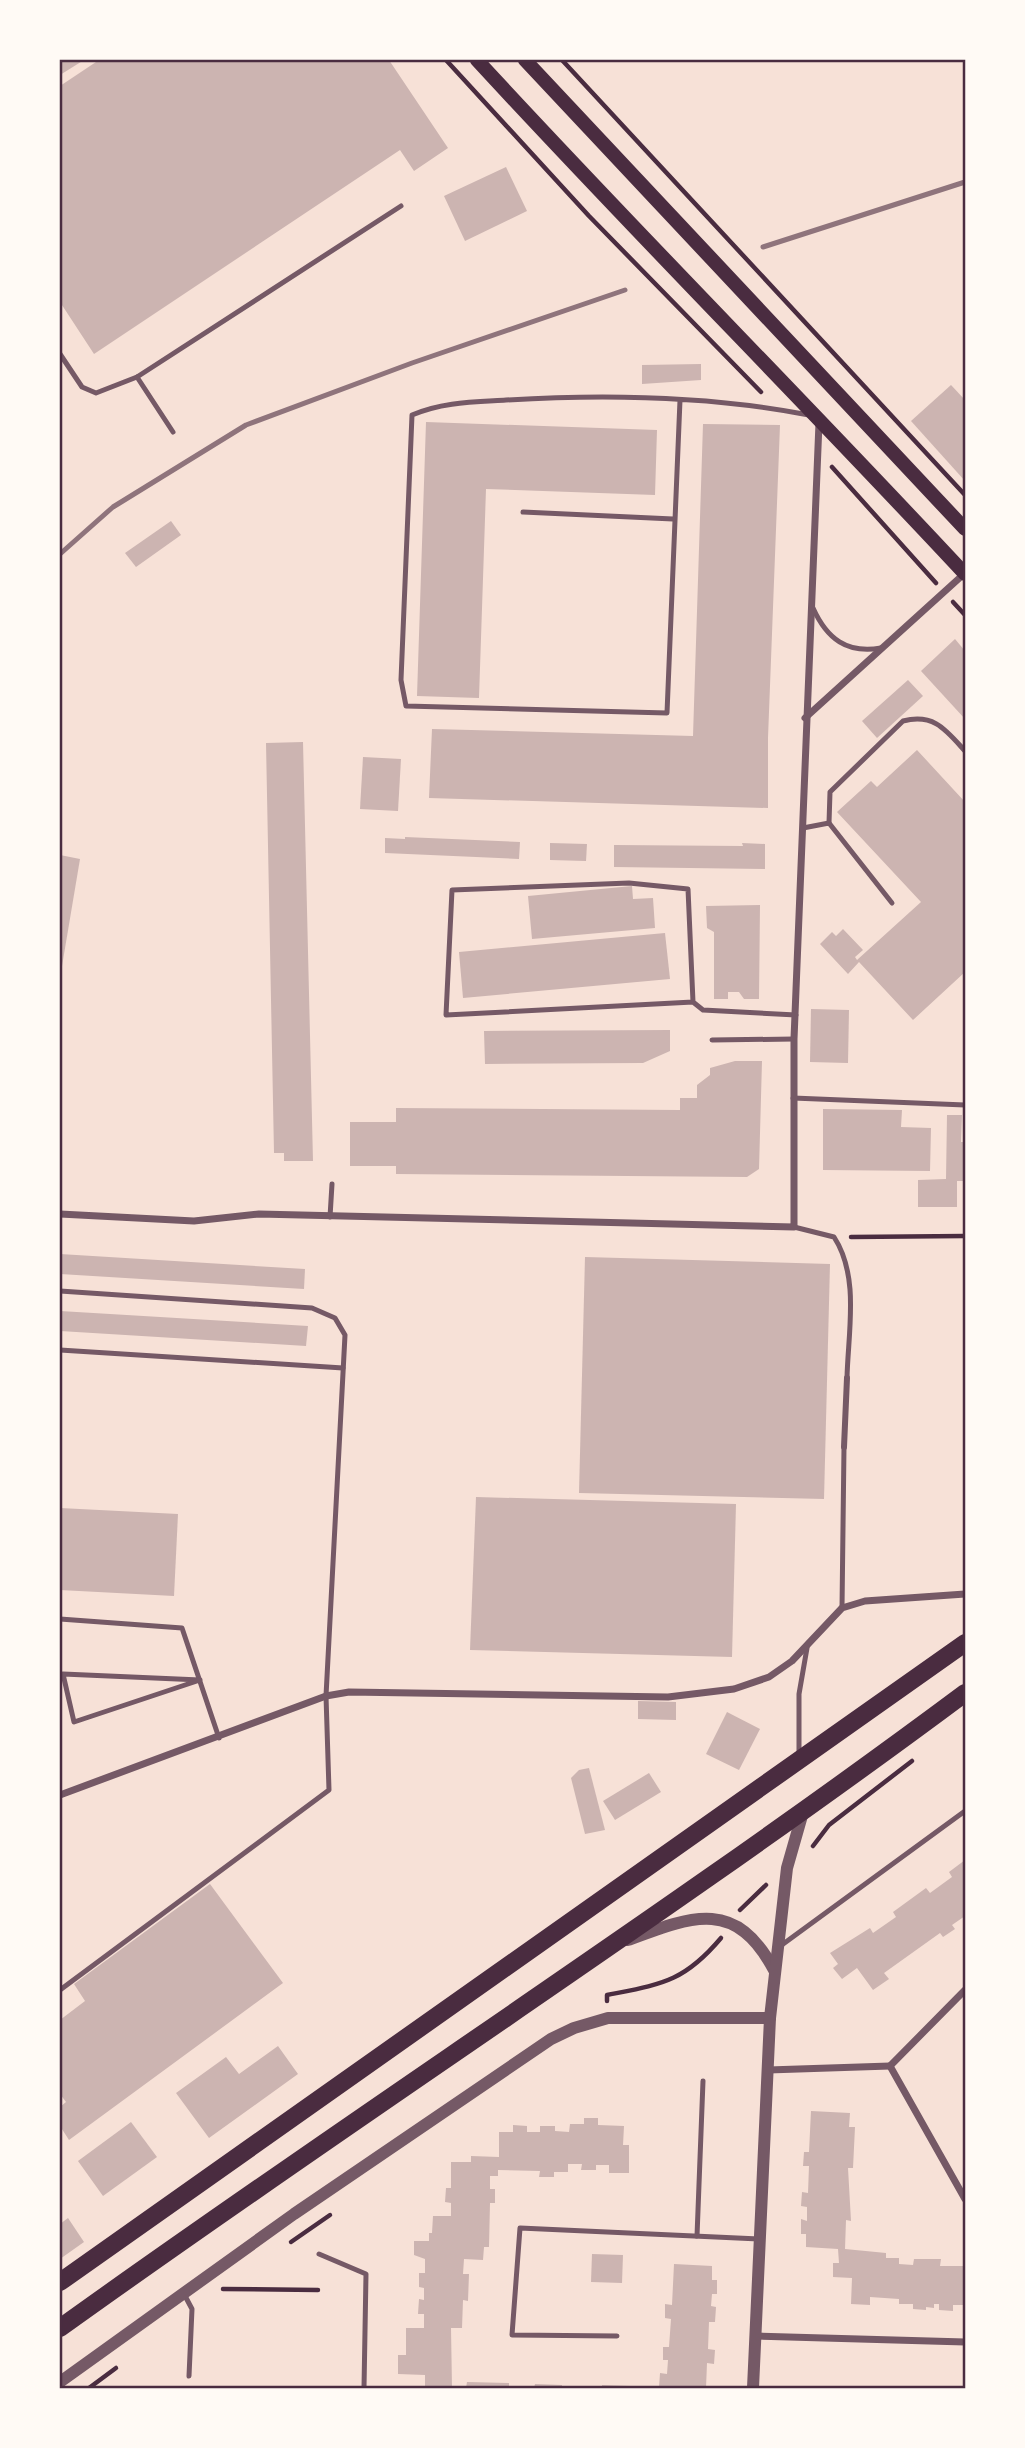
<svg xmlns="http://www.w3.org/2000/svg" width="1025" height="2448" viewBox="0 0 1025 2448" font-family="'Work Sans',sans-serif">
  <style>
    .building { fill: #ccb4b1 }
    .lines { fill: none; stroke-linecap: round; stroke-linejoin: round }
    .path { stroke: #4a2c40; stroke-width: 4.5 }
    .service { stroke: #755966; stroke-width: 5 }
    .pedestrian { stroke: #755966; stroke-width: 6 }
    .minor { stroke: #755966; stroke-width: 7 }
    .tertiary { stroke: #755966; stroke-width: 12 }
    .secondary { stroke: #4a2c40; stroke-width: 14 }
    .primary { stroke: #4a2c40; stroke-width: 18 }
    .rail { stroke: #8f747c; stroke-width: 5 }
    .neatline { fill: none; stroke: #4a2c40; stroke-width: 2.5 }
  </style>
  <rect width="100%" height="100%" fill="#f7e1d7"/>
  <g class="building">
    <path d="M 60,60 L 84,60 L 60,75 Z"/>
    <path d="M 99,60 L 389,60 L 448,148 L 414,171 L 400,150 L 94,354 L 60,302 L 60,86 Z"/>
    <path d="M 506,167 L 527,211 L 465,241 L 444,196 Z"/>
    <path d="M 701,364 L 701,380 L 642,384 L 642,365 Z"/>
    <path d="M 951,385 L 965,400 L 965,481 L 911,421 Z"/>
    <path d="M 426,422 L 657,430 L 655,495 L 486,489 L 479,698 L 417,696 Z"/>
    <path d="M 703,424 L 780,425 L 768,738 L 768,808 L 429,798 L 432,729 L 693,736 Z"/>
    <path d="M 171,521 L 181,535 L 136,567 L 125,553 Z"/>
    <path d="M 955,639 L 965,651 L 965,719 L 921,671 Z"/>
    <path d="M 908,680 L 923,696 L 877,738 L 862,721 Z"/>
    <path d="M 303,742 L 313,1161 L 284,1161 L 284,1153 L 274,1153 L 266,743 Z"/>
    <path d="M 917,750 L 965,802 L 965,972 L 913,1020 L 859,962 L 848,974 L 820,944 L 832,932 L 836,936 L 843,929 L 863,950 L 855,957 L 857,960 L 921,902 L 837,812 L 871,781 L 877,787 Z"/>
    <path d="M 363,757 L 401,759 L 398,811 L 360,809 Z"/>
    <path d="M 405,837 L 520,842 L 519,859 L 385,853 L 385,838 L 405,839 Z"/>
    <path d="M 550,843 L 587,844 L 586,861 L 550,860 Z"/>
    <path d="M 742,843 L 765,844 L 765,869 L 614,867 L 614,845 L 743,846 Z"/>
    <path d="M 60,855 L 80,859 L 61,972 L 60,972 Z"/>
    <path d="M 632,886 L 633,899 L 653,898 L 655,928 L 532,939 L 528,896 Z"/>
    <path d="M 760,905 L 759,999 L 744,999 L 739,992 L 728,992 L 728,999 L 714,999 L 714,932 L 707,928 L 706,906 Z"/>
    <path d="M 665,933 L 670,979 L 463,998 L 459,952 Z"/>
    <path d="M 811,1009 L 849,1010 L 848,1063 L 810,1062 Z"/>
    <path d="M 670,1030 L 670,1051 L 643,1063 L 485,1064 L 484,1031 Z"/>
    <path d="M 735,1061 L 762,1061 L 759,1169 L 747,1177 L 396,1174 L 396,1166 L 350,1166 L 350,1122 L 396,1122 L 396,1108 L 680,1110 L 680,1098 L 697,1098 L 697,1085 L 710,1075 L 710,1068 Z"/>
    <path d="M 823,1109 L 902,1110 L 901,1127 L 931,1128 L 930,1171 L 823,1170 Z"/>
    <path d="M 947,1115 L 962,1115 L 961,1142 L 965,1142 L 965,1181 L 957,1181 L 957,1207 L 918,1207 L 918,1180 L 946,1179 Z"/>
    <path d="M 60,1254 L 305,1269 L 304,1289 L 60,1274 Z"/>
    <path d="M 585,1257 L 830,1264 L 824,1499 L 579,1493 Z"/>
    <path d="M 60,1311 L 308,1326 L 306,1346 L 60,1331 Z"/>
    <path d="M 476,1497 L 736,1504 L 732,1657 L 470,1650 Z"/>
    <path d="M 60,1508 L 178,1514 L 174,1596 L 60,1590 Z"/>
    <path d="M 638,1701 L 676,1702 L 676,1720 L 638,1719 Z"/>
    <path d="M 727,1712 L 760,1729 L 739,1770 L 706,1754 Z"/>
    <path d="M 589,1768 L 605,1830 L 585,1834 L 571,1778 L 579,1770 Z"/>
    <path d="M 649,1773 L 661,1792 L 615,1820 L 603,1801 Z"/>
    <path d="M 965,1860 L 965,1916 L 952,1925 L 955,1929 L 943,1937 L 940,1933 L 884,1973 L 889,1979 L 873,1990 L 857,1968 L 842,1979 L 833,1968 L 838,1964 L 830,1953 L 870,1928 L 873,1933 L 896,1917 L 893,1912 L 926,1888 L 930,1893 L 952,1877 L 949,1872 Z"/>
    <path d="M 210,1884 L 283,1983 L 69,2140 L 60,2126 L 60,2107 L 66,2102 L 60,2094 L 60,2020 L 85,2001 L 74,1984 Z"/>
    <path d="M 278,2046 L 298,2074 L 209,2138 L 176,2093 L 226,2057 L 239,2074 Z"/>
    <path d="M 811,2111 L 850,2113 L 849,2127 L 855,2127 L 853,2168 L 848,2168 L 851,2221 L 846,2220 L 845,2249 L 886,2253 L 886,2258 L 899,2258 L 899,2264 L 913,2265 L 914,2259 L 941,2259 L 940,2266 L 965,2266 L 965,2305 L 953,2305 L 953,2311 L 939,2310 L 939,2304 L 934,2304 L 934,2308 L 926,2307 L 926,2310 L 913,2309 L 913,2304 L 899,2304 L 899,2299 L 870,2297 L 870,2305 L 851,2304 L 852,2278 L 833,2277 L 833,2263 L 839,2263 L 838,2249 L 806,2247 L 806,2234 L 801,2234 L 801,2219 L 807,2221 L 807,2207 L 801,2206 L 802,2192 L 808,2193 L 809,2166 L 803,2166 L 804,2152 L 809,2152 Z"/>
    <path d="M 584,2118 L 598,2118 L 598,2125 L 624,2126 L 623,2145 L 629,2145 L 629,2173 L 609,2173 L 609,2165 L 596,2165 L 596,2170 L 581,2170 L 582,2164 L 568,2164 L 568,2172 L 554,2172 L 554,2177 L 539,2177 L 540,2171 L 498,2170 L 498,2176 L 490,2176 L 490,2189 L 495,2189 L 495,2203 L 490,2203 L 489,2247 L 484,2247 L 483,2260 L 464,2259 L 463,2274 L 469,2274 L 468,2301 L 463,2300 L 462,2328 L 451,2328 L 452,2388 L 425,2388 L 425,2375 L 398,2374 L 398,2355 L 406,2355 L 406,2328 L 424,2328 L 424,2314 L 418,2314 L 419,2299 L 424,2300 L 424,2288 L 419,2287 L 419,2273 L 425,2273 L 425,2259 L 414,2255 L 414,2241 L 429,2241 L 429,2233 L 432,2233 L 433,2216 L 451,2216 L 451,2203 L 445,2202 L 446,2188 L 451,2188 L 451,2162 L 471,2162 L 471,2156 L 499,2157 L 499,2132 L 513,2132 L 513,2125 L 527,2126 L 527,2132 L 540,2132 L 540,2126 L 555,2126 L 555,2131 L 569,2132 L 570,2124 L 584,2124 Z"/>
    <path d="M 131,2122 L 157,2157 L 103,2196 L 78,2161 Z"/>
    <path d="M 68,2218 L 84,2242 L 60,2259 L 60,2224 Z"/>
    <path d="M 592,2254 L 623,2255 L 622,2283 L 591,2282 Z"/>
    <path d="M 674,2264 L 712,2266 L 712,2280 L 717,2280 L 717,2294 L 712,2294 L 711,2306 L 716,2307 L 715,2322 L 709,2322 L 708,2349 L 715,2350 L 714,2364 L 707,2363 L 706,2388 L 659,2388 L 660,2373 L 667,2374 L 668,2360 L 663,2360 L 663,2347 L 669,2347 L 671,2319 L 665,2318 L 665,2304 L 672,2305 Z"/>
    <path d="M 467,2382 L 509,2383 L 509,2388 L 466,2388 Z"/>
    <path d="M 535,2384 L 562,2385 L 562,2388 L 534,2388 Z"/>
    <path d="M 602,2385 L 630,2386 L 630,2388 L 602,2388 Z"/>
  </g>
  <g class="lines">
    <g class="path">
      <path d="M 446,60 L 589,216 L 761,392"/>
      <path d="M 562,60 L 965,495"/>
      <path d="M 832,467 L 936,583"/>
      <path d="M 953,602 L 965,615"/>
      <path d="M 851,1237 L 965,1236"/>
      <path d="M 813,1846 L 829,1825 L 912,1761"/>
      <path d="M 740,1910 L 766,1885"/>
      <path d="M 607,2001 L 607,1995 C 662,1984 684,1982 721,1938"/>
      <path d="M 291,2242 L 330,2215"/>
      <path d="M 223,2289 L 318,2290"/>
      <path d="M 89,2388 L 116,2368"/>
    </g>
    <g class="service">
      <path d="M 60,354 L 82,387 L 96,393 L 137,377 L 401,206"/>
      <path d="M 137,377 L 173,432"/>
      <path d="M 680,400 L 667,713 L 406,706 L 401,680 L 412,415 C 442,402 473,402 506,400 C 605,394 711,396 809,415"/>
      <path d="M 523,512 L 673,519"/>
      <path d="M 813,608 C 827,639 847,654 881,648"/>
      <path d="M 829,823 L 830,792 L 903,721 C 934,713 946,730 965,751"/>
      <path d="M 803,828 L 829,823 L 892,903"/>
      <path d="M 693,1002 L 688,889 L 629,883 L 452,890 L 446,1015 L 693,1002 L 703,1010 L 796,1015"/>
      <path d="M 712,1040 L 794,1039"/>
      <path d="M 793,1098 L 965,1105"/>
      <path d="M 330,1217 L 332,1184"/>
      <path d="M 794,1227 L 834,1237 C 860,1277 848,1332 847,1378"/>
      <path d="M 60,1291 L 312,1308 L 335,1318 L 345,1335 L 326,1696 L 329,1790 L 60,1990"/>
      <path d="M 60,1350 L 343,1368"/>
      <path d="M 842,1608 L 844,1447"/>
      <path d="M 60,1619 L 182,1628 L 219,1738"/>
      <path d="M 63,1674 L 200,1680 L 74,1722 Z"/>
      <path d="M 799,1756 L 799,1694 L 807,1648"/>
      <path d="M 779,1947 L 965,1811"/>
      <path d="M 697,2236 L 703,2081"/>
      <path d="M 319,2254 L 366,2274 L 364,2388"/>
      <path d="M 184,2294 L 192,2309 L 189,2376"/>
      <path d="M 617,2336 L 512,2335 L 520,2228 L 759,2239"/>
    </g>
    <path class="pedestrian" d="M 844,1447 L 847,1378"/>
    <g class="minor">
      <path d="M 805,718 L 965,573"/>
      <path d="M 60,1214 L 194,1221 L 259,1214 L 794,1227 L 794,1039 L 819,423"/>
      <path d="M 60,1795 L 326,1696 L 349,1692 L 668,1697 L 734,1689 L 769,1677 L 792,1661 L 842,1608 L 865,1601 L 965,1594"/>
      <path d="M 890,2066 L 965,2199"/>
      <path d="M 890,2066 L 965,1990"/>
      <path d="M 768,2070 L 890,2066"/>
      <path d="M 756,2336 L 965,2342"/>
    </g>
    <g class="tertiary">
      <path d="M 628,1940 C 692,1916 736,1898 774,1970"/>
      <path d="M 60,2382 L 294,2214 L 551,2039 L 574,2028 L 608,2018 L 770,2018"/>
      <path d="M 753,2388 L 770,2018 L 787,1868 L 803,1812"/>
    </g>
    <g class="secondary">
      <path d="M 477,60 C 637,234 804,401 965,574"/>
      <path d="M 525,60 L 965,529"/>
    </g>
    <g class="primary">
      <path d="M 60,2282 L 965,1643"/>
      <path d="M 60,2328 C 359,2113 670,1913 965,1693"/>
    </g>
    <g class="rail">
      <path d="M 763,247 L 965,182"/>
      <path d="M 60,554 L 113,507 L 246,425 L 412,363 L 625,290"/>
    </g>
  </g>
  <rect width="1025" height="2448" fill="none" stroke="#fffaf5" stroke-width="122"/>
  <rect x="61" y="61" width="903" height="2326" class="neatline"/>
</svg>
